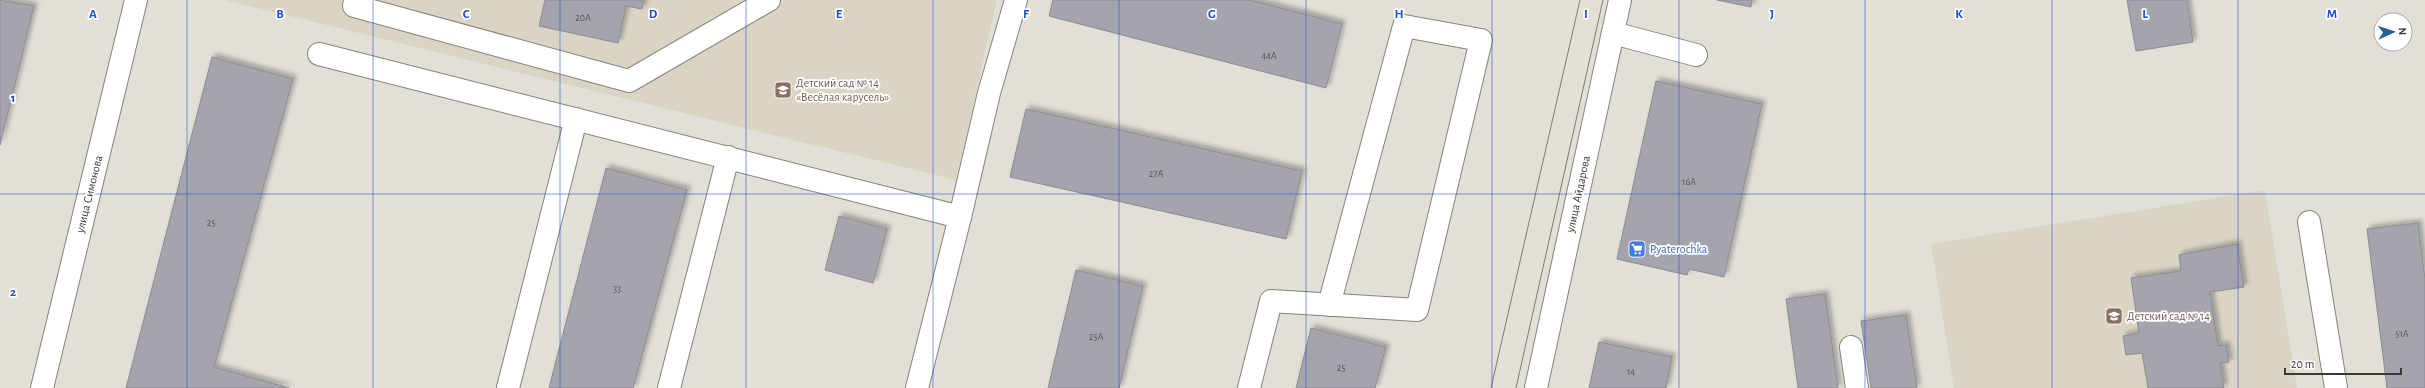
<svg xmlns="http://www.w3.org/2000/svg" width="2425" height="388" viewBox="0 0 2425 388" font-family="'Alegreya Sans',sans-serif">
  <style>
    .built { fill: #d9d4c4 }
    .building { fill: #a3a4ac; stroke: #8b8c94; filter: url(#shadow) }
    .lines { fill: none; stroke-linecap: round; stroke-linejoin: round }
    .minor-casing { stroke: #86837b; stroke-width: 24 }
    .minor { stroke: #fff; stroke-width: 22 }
    .tram { stroke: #7d7b76; stroke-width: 1 }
    .grid { fill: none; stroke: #1d4ed8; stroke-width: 1; stroke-opacity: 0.55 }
    .labels { text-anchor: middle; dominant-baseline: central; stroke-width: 3.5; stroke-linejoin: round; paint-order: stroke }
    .number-label { font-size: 10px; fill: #555454 }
    .education-label { font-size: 12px; fill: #785e54; stroke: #fff; text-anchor: start }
    .street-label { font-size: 12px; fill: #3b3936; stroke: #fff }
    .shop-label { font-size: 12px; fill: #366cbe; stroke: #fff; text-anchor: start }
    .grid-label { font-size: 13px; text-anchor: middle; font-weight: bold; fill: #1d4ed8; stroke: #fff; stroke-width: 3.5; stroke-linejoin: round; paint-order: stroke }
  </style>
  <defs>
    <filter id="shadow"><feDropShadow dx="3.5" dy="-3.5" stdDeviation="2" flood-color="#0004"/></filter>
  </defs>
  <rect width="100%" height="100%" fill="#e2dfd6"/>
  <g class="built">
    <path d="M 225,0 L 997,0 L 956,180 Z"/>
    <path d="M 2265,190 L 2297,388 L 1954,388 L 1931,244 Z"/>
  </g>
  <g class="building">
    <path d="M 0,0 L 34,6 L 0,145 Z"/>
    <path d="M 545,0 L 644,0 L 642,9 L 626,6 L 618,43 L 539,26 Z"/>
    <path d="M 1053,0 L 1250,0 L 1342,24 L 1326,88 L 1049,16 Z"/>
    <path d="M 1717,0 L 1752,0 L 1751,7 Z"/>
    <path d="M 2127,0 L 2187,0 L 2193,42 L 2136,51 Z"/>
    <path d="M 212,57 L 293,79 L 214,367 L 289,388 L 126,388 Z"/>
    <path d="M 1656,81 L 1762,104 L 1724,277 L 1689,269 L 1687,275 L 1617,259 Z"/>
    <path d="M 1026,109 L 1302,171 L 1286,239 L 1010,177 Z"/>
    <path d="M 606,168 L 687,190 L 633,388 L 549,388 Z"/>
    <path d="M 839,216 L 887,229 L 873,283 L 825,270 Z"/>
    <path d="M 2418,223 L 2425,279 L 2425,388 L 2387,388 L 2367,229 Z"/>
    <path d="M 2237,244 L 2244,287 L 2210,292 L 2218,346 L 2226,345 L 2229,362 L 2220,363 L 2224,388 L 2148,388 L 2142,353 L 2126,355 L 2123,336 L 2139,333 L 2131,278 L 2181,271 L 2179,255 Z"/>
    <path d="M 1076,270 L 1143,286 L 1119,388 L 1048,388 Z"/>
    <path d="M 1825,294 L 1838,388 L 1798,388 L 1786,299 Z"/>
    <path d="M 1906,315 L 1917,388 L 1871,388 L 1861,321 Z"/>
    <path d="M 1311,328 L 1386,347 L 1375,388 L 1296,388 Z"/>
    <path d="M 1599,342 L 1672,357 L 1666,388 L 1589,388 Z"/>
  </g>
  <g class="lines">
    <g class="minor-casing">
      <g id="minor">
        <path d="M 355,0 L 354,6 L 629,81 L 769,0"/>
        <path d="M 1613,33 L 1696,55"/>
        <path d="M 319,54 L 960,217 L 917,388"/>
        <path d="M 960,217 L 989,93 L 1016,0"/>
        <path d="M 2309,222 L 2336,388"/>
        <path d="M 1851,347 L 1857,388"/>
        <path d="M 42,388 L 136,0"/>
        <path d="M 508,388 L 576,119"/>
        <path d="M 669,388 L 728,157"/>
        <path d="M 1249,388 L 1271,301 L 1417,310 L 1481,40 L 1404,26 L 1329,305"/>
        <path d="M 1536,388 L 1620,0"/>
      </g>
    </g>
    <use href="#minor" class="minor"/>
    <g class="tram">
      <path d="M 1491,388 L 1580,0"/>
      <path d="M 1516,388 L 1603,0"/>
    </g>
  </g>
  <path class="grid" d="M 187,0 L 187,388M 373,0 L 373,388M 560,0 L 560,388M 746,0 L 746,388M 933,0 L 933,388M 1119,0 L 1119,388M 1306,0 L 1306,388M 1492,0 L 1492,388M 1679,0 L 1679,388M 1865,0 L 1865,388M 2052,0 L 2052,388M 2238,0 L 2238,388M 0,194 L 2425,194"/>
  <defs>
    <g id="school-square" transform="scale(0.9)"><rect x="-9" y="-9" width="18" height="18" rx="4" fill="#8d6e63" stroke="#fff"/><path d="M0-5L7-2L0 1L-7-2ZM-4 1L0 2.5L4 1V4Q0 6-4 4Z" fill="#fff"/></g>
    <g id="supermarket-square" transform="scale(0.9)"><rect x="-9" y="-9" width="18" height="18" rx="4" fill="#3f7fe0" stroke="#fff"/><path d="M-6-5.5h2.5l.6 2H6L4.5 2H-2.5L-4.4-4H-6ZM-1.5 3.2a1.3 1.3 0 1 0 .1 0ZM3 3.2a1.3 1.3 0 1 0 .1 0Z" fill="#fff"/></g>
  </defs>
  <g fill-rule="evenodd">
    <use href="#school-square" x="783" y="90"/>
    <use href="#supermarket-square" x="1637" y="249"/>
    <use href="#school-square" x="2114" y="316"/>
  </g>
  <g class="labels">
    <g class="number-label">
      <text x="583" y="18">20А</text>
      <text x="1269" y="56">44А</text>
      <text x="1156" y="174">27А</text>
      <text x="1689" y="182">16А</text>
      <text x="211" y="223">25</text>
      <text x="617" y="289">33</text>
      <text x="2402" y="334">51А</text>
      <text x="1096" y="337">25А</text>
      <text x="1341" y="368">25</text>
      <text x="1631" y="372">14</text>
    </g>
    <g class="education-label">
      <text x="796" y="83">Детский сад № 14<tspan x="796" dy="14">«Весёлая карусель»</tspan></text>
      <text x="2127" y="316">Детский сад № 14</text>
    </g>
    <g class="street-label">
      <text transform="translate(89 194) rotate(-76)">улица Симонова</text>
      <text transform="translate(1578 194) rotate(-78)">улица Айдарова</text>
    </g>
    <g class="shop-label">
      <text x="1650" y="249">Pyaterochka</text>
    </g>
  </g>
  <g class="grid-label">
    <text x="93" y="18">A</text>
    <text x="280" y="18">B</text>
    <text x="466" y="18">C</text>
    <text x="653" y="18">D</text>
    <text x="839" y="18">E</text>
    <text x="1026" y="18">F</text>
    <text x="1212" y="18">G</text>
    <text x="1399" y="18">H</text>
    <text x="1586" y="18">I</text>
    <text x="1772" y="18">J</text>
    <text x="1959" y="18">K</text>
    <text x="2145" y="18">L</text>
    <text x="2332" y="18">M</text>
    <text x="13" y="102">1</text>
    <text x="13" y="296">2</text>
  </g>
  <g transform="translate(2393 32) rotate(87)"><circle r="19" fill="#ffffff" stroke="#b1b0af"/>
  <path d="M0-3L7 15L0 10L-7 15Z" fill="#226197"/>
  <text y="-6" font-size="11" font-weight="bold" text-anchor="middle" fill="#3b3936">N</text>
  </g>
  <path d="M2285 368v6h116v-6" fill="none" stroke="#3b3936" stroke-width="2"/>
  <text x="2291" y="368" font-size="12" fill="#3b3936" stroke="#ffffff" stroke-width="3" paint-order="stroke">20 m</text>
</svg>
